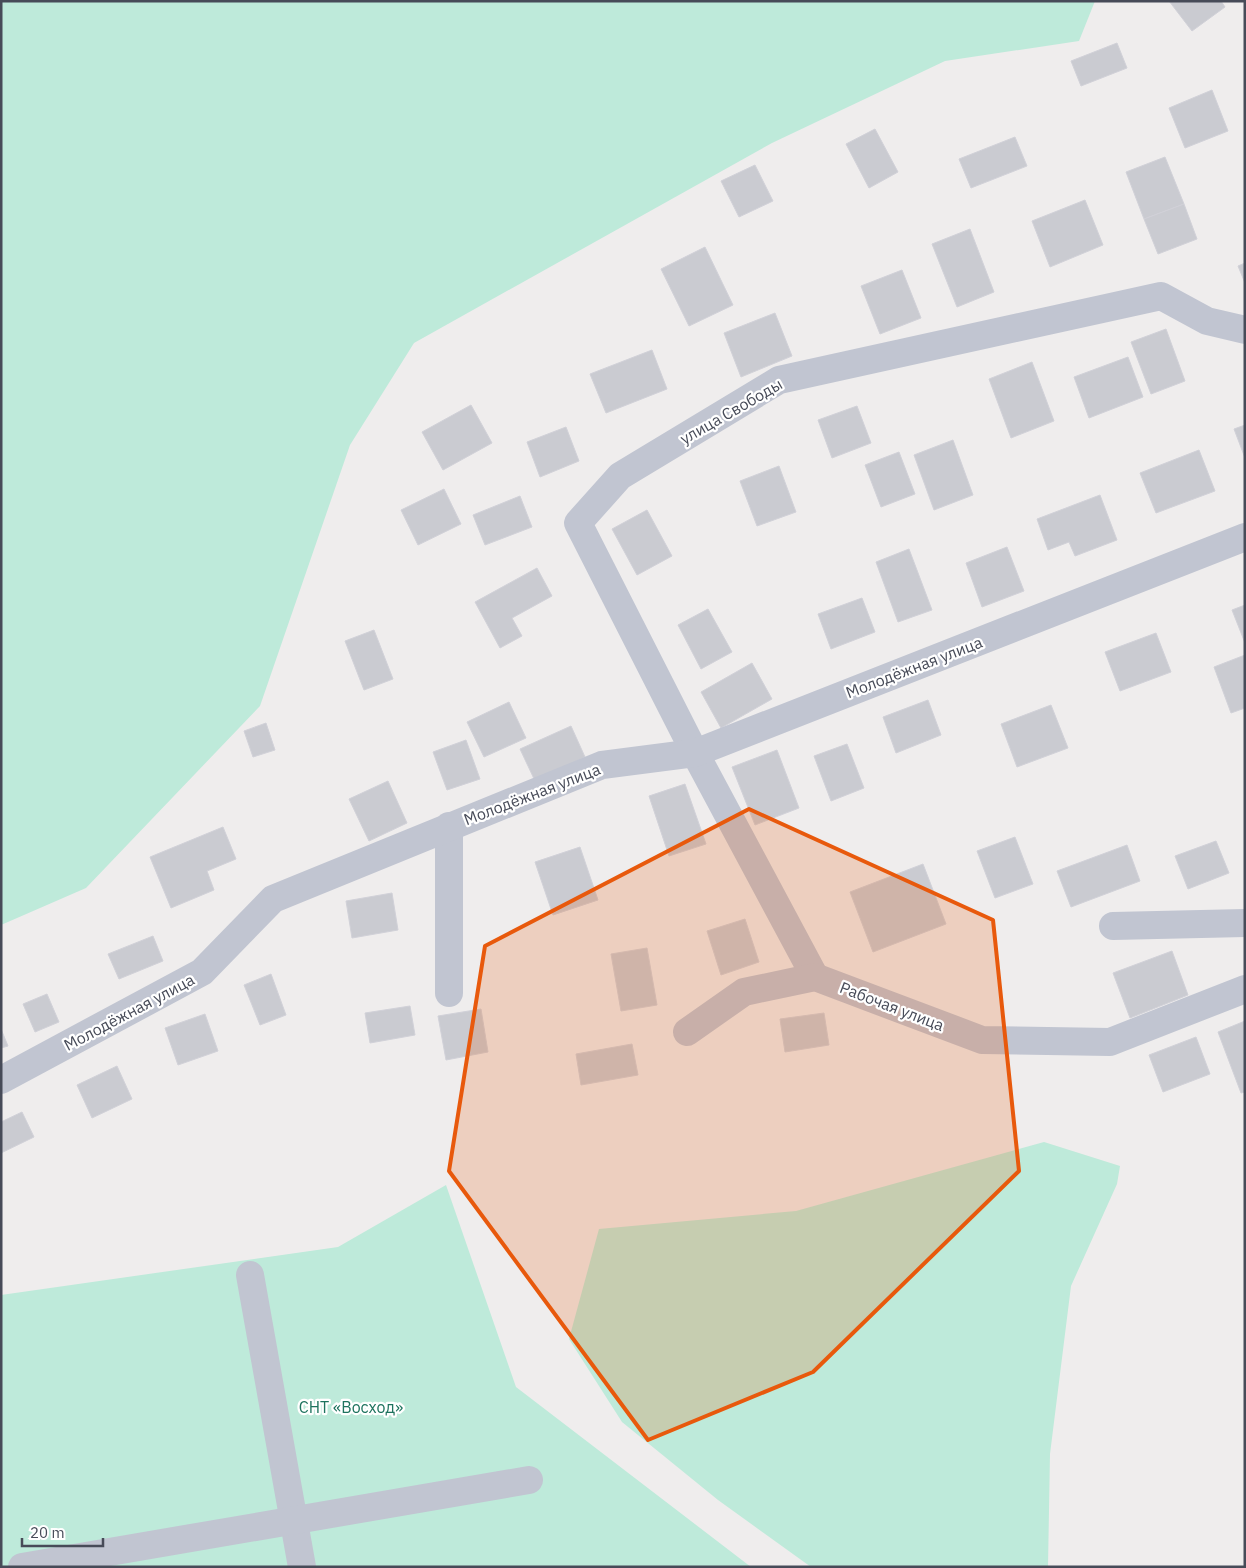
<svg xmlns="http://www.w3.org/2000/svg" width="1246" height="1568" viewBox="0 0 1246 1568" font-family="'IBM Plex Sans',sans-serif">
  <style>
    .green { fill: #beeada }
    .building { fill: #cacbd1; stroke: #d1d1d8 }
    .lines { fill: none; stroke-linecap: round; stroke-linejoin: round }
    .minor { stroke: #c1c5d1; stroke-width: 28 }
    .marked { fill: #e8590c; fill-opacity: 0.2; stroke: #e8590c; stroke-width: 4; stroke-linejoin: round }
    .labels { text-anchor: middle; dominant-baseline: central; stroke-width: 4.5; stroke-linejoin: round; paint-order: stroke }
    .street-label { font-size: 16px; fill: #474b58; stroke: #fff }
    .park-label { font-size: 16px; fill: #1e735e; stroke: #fff }
  </style>
  <rect width="100%" height="100%" fill="#efeded"/>
  <g class="green">
    <path d="M 1,1 L 1095,1 L 1079,41 L 945,61 L 772,143 L 414,343 L 350,445 L 260,706 L 86,888 L 1,925 Z"/>
    <path d="M 1044,1142 L 1120,1166 L 1117,1184 L 1071,1286 L 1050,1454 L 1048,1567 L 811,1567 L 718,1500 L 622,1422 L 569,1339 L 599,1229 L 796,1211 Z"/>
    <path d="M 446,1185 L 516,1387 L 751,1567 L 1,1567 L 1,1295 L 338,1247 Z"/>
  </g>
  <g class="building">
    <path d="M 1169,1 L 1221,1 L 1225,7 L 1192,31 Z"/>
    <path d="M 1117,43 L 1127,68 L 1081,86 L 1071,61 Z"/>
    <path d="M 1212,90 L 1228,131 L 1185,148 L 1169,108 Z"/>
    <path d="M 875,129 L 898,172 L 869,188 L 846,144 Z"/>
    <path d="M 1015,137 L 1027,166 L 971,188 L 959,159 Z"/>
    <path d="M 1165,157 L 1184,204 L 1144,219 L 1126,172 Z"/>
    <path d="M 755,165 L 773,201 L 739,217 L 721,181 Z"/>
    <path d="M 1085,200 L 1103,245 L 1050,267 L 1032,221 Z"/>
    <path d="M 1184,204 L 1197,239 L 1158,254 L 1144,219 Z"/>
    <path d="M 970,229 L 994,292 L 957,307 L 932,244 Z"/>
    <path d="M 705,247 L 733,305 L 689,326 L 661,269 Z"/>
    <path d="M 1245,263 L 1245,283 L 1238,266 Z"/>
    <path d="M 902,270 L 921,318 L 880,334 L 861,286 Z"/>
    <path d="M 775,313 L 792,356 L 741,377 L 724,333 Z"/>
    <path d="M 1166,329 L 1185,381 L 1151,394 L 1131,342 Z"/>
    <path d="M 652,350 L 667,389 L 606,413 L 590,374 Z"/>
    <path d="M 1128,357 L 1143,397 L 1089,418 L 1074,377 Z"/>
    <path d="M 1032,362 L 1054,421 L 1011,438 L 989,379 Z"/>
    <path d="M 471,405 L 492,443 L 443,470 L 422,432 Z"/>
    <path d="M 857,406 L 871,443 L 832,458 L 818,420 Z"/>
    <path d="M 1245,425 L 1245,458 L 1234,429 Z"/>
    <path d="M 566,427 L 579,461 L 540,477 L 527,442 Z"/>
    <path d="M 953,440 L 973,495 L 934,510 L 914,455 Z"/>
    <path d="M 1199,450 L 1215,491 L 1156,513 L 1140,473 Z"/>
    <path d="M 899,452 L 915,494 L 881,507 L 865,465 Z"/>
    <path d="M 779,466 L 796,512 L 757,526 L 740,481 Z"/>
    <path d="M 444,489 L 461,524 L 418,545 L 401,510 Z"/>
    <path d="M 1100,495 L 1117,540 L 1075,556 L 1069,542 L 1048,550 L 1037,519 Z"/>
    <path d="M 520,496 L 532,527 L 485,545 L 473,515 Z"/>
    <path d="M 647,510 L 672,556 L 637,575 L 612,529 Z"/>
    <path d="M 1007,547 L 1024,591 L 982,607 L 966,563 Z"/>
    <path d="M 909,549 L 932,610 L 898,622 L 876,562 Z"/>
    <path d="M 537,568 L 552,596 L 512,618 L 522,636 L 500,648 L 475,602 Z"/>
    <path d="M 862,598 L 875,632 L 831,649 L 818,614 Z"/>
    <path d="M 1245,605 L 1245,643 L 1232,610 Z"/>
    <path d="M 708,609 L 732,652 L 701,669 L 678,625 Z"/>
    <path d="M 374,630 L 393,679 L 364,690 L 345,641 Z"/>
    <path d="M 1156,633 L 1171,672 L 1120,691 L 1105,652 Z"/>
    <path d="M 1245,655 L 1245,708 L 1231,713 L 1214,667 Z"/>
    <path d="M 752,663 L 772,699 L 721,728 L 701,692 Z"/>
    <path d="M 928,700 L 941,735 L 896,753 L 883,717 Z"/>
    <path d="M 509,702 L 526,738 L 484,757 L 467,722 Z"/>
    <path d="M 1051,705 L 1068,748 L 1017,767 L 1001,724 Z"/>
    <path d="M 266,723 L 275,750 L 253,757 L 244,731 Z"/>
    <path d="M 571,726 L 585,757 L 535,781 L 520,749 Z"/>
    <path d="M 466,740 L 480,779 L 447,790 L 433,752 Z"/>
    <path d="M 847,744 L 864,788 L 831,801 L 814,756 Z"/>
    <path d="M 777,750 L 799,808 L 755,825 L 732,767 Z"/>
    <path d="M 388,781 L 407,823 L 369,841 L 349,799 Z"/>
    <path d="M 685,784 L 706,844 L 669,856 L 649,796 Z"/>
    <path d="M 223,827 L 236,859 L 207,871 L 214,890 L 171,908 L 150,857 Z"/>
    <path d="M 1015,837 L 1033,884 L 995,898 L 977,851 Z"/>
    <path d="M 1216,841 L 1229,873 L 1188,889 L 1175,856 Z"/>
    <path d="M 1127,845 L 1140,881 L 1071,907 L 1057,871 Z"/>
    <path d="M 580,847 L 598,900 L 553,915 L 535,862 Z"/>
    <path d="M 923,864 L 946,924 L 873,952 L 850,892 Z"/>
    <path d="M 392,893 L 398,930 L 352,938 L 346,901 Z"/>
    <path d="M 745,919 L 759,962 L 721,975 L 707,931 Z"/>
    <path d="M 153,936 L 163,961 L 119,979 L 108,954 Z"/>
    <path d="M 647,948 L 657,1005 L 621,1011 L 611,954 Z"/>
    <path d="M 1172,951 L 1188,995 L 1130,1018 L 1113,973 Z"/>
    <path d="M 271,974 L 286,1015 L 260,1025 L 244,985 Z"/>
    <path d="M 47,994 L 59,1022 L 35,1032 L 23,1004 Z"/>
    <path d="M 410,1006 L 415,1035 L 370,1043 L 365,1013 Z"/>
    <path d="M 481,1009 L 488,1052 L 446,1060 L 438,1016 Z"/>
    <path d="M 824,1013 L 829,1045 L 785,1052 L 780,1019 Z"/>
    <path d="M 205,1014 L 218,1051 L 178,1065 L 165,1028 Z"/>
    <path d="M 1245,1021 L 1245,1092 L 1241,1093 L 1218,1032 Z"/>
    <path d="M 1,1029 L 8,1046 L 1,1048 Z"/>
    <path d="M 1196,1037 L 1210,1074 L 1163,1092 L 1149,1055 Z"/>
    <path d="M 632,1044 L 638,1075 L 581,1085 L 576,1054 Z"/>
    <path d="M 117,1066 L 132,1099 L 92,1118 L 77,1085 Z"/>
    <path d="M 22,1112 L 34,1137 L 1,1153 L 1,1122 Z"/>
  </g>
  <g class="lines">
    <g class="minor">
      <path d="M 449,826 L 449,993"/>
      <path d="M 1113,926 L 1245,923"/>
      <path d="M 815,977 L 695,753 L 578,523 L 620,476 L 779,380 L 1161,296 L 1207,321 L 1245,330"/>
      <path d="M 687,1032 L 744,992 L 815,977 L 982,1040 L 1110,1042 L 1245,989"/>
      <path d="M 1,1080 L 202,972 L 273,899 L 602,765 L 695,753 L 1245,537"/>
      <path d="M 250,1275 L 302,1567"/>
      <path d="M 22,1567 L 529,1480"/>
    </g>
  </g>
  <path class="marked" d="M 749,809 L 993,920 L 1019,1171 L 813,1372 L 648,1440 L 449,1171 L 485,946 Z"/>
  <g class="labels">
    <g class="street-label">
      <text transform="translate(731 411) rotate(-30)">улица Свободы</text>
      <text transform="translate(914 667) rotate(-21)">Молодёжная улица</text>
      <text transform="translate(532 794) rotate(-21)">Молодёжная улица</text>
      <text transform="translate(892 1006) rotate(21)">Рабочая улица</text>
      <text transform="translate(129 1012) rotate(-28)">Молодёжная улица</text>
    </g>
    <g class="park-label">
      <text x="351" y="1407">СНТ «Восход»</text>
    </g>
  </g>
  <rect width="1246" height="1568" fill="none" stroke="#474b58" stroke-width="5"/>
  <path d="M22 1538v8h81v-8" fill="none" stroke="#474b58" stroke-width="2.5"/>
  <text x="30" y="1538" font-size="15" fill="#474b58" stroke="#ffffff" stroke-width="4" paint-order="stroke">20 m</text>
</svg>
